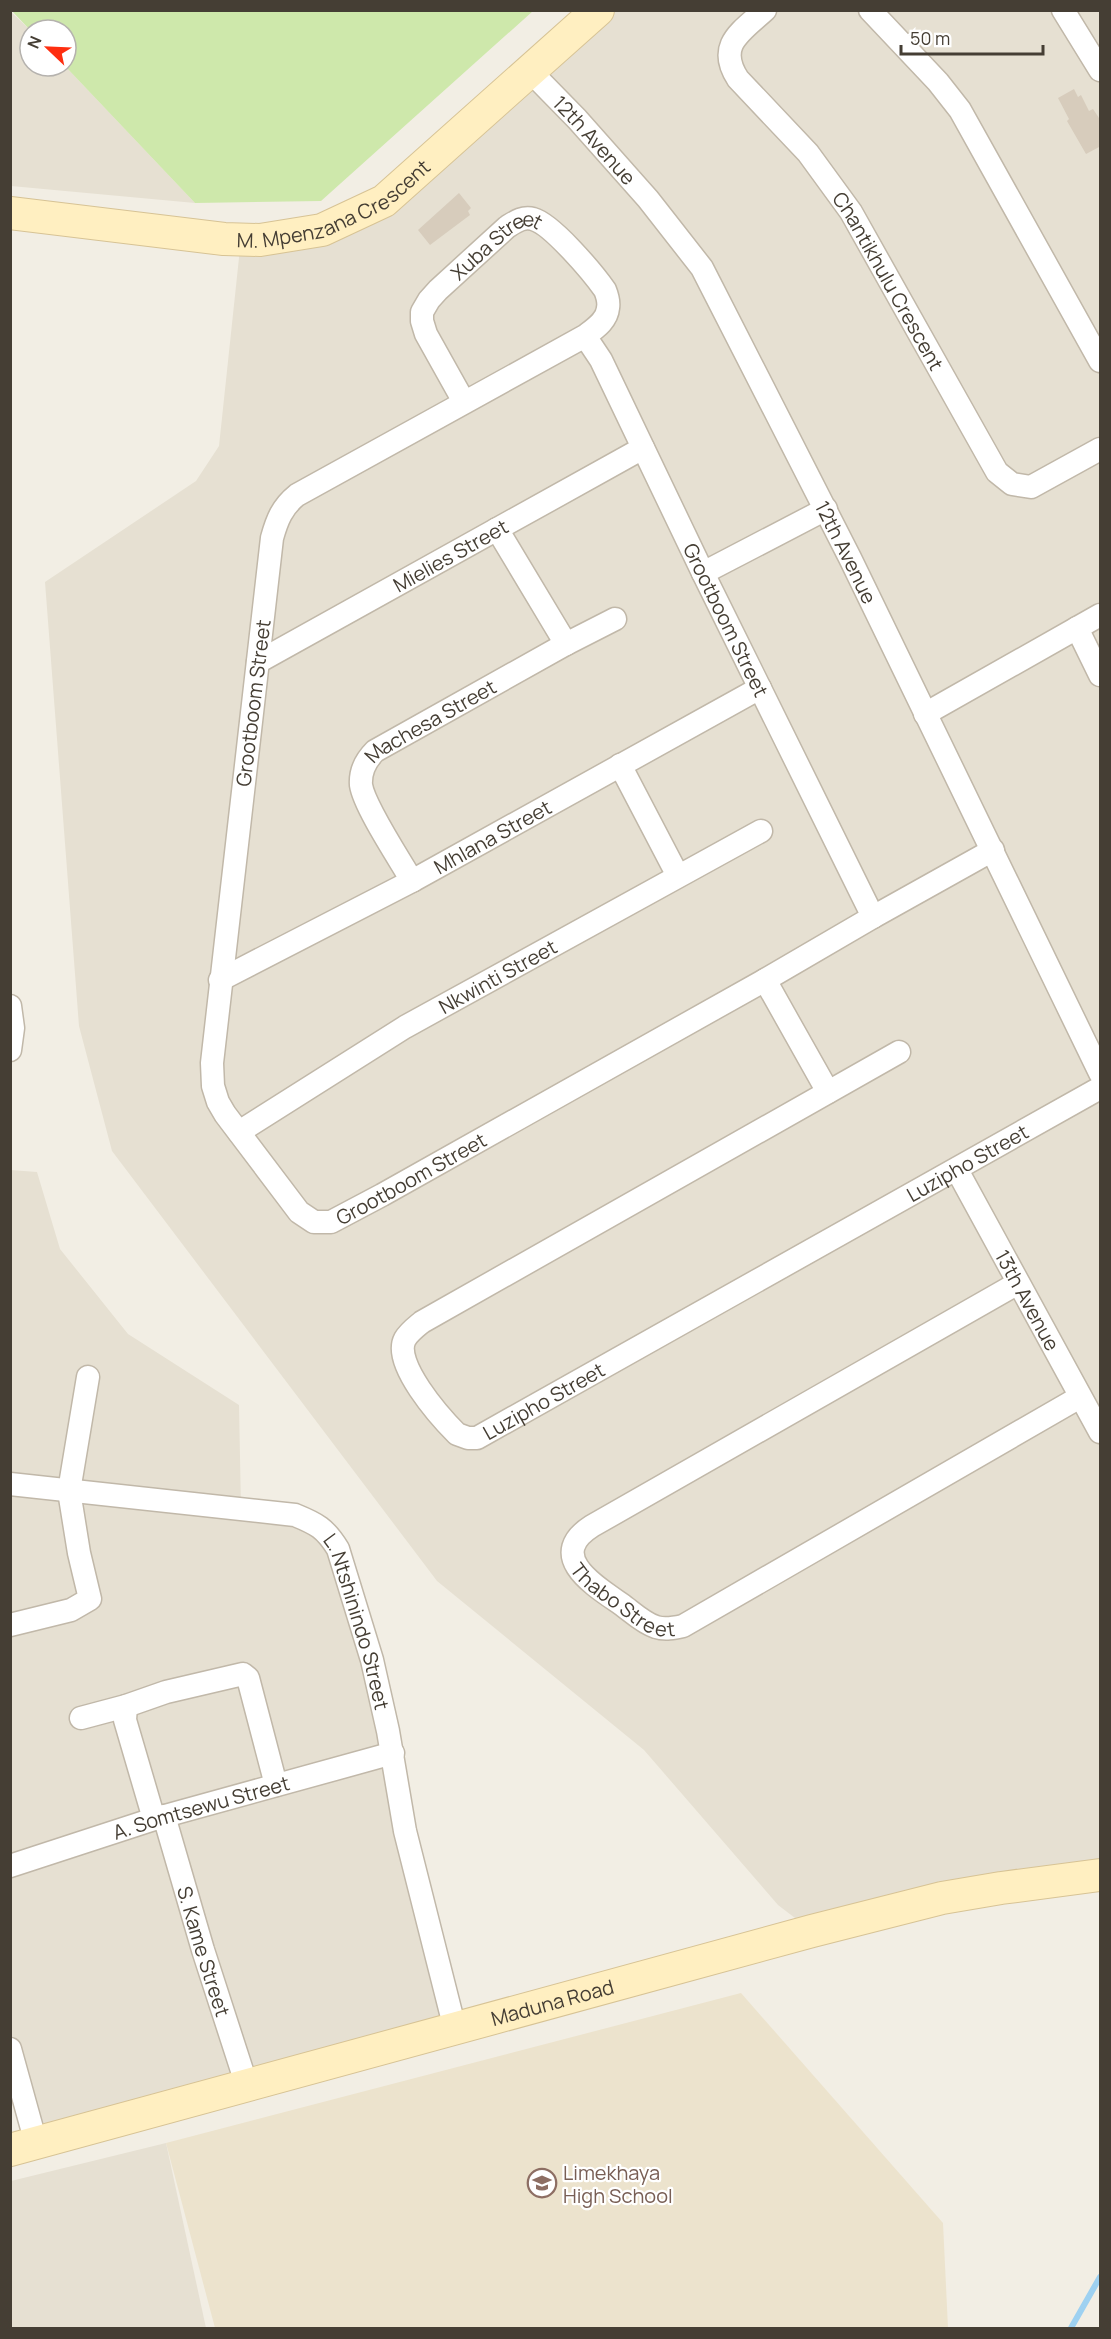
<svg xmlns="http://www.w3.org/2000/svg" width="1111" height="2339" viewBox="0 0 1111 2339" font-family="Manrope,sans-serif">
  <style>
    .residential { fill: #e6e0d2 }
    .education { fill: #ece3cd }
    .green { fill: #cee8ab }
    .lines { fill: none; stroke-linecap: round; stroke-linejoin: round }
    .stream { stroke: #9ed1f1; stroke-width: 6 }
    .building { fill: #d7ccbc }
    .street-casing { stroke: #c1b8a9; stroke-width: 25 }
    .secondary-casing { stroke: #d7c395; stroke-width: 34 }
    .street { stroke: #fff; stroke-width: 22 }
    .secondary { stroke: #ffefc1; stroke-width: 32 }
    .labels { text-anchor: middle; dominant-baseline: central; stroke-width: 4.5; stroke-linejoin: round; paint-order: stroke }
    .street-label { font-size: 20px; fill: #453e34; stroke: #fff }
    .education-label { font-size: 20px; fill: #785e54; stroke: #fff; text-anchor: start }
  </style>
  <rect width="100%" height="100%" fill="#f2eee4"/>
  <g class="residential">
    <path d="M 10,11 L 30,30 L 30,66 L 65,66 L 195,203 L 11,186 Z"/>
    <path d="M 598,11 L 1100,11 L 1100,1875 L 812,1931 L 778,1905 L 644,1750 L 437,1581 L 112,1151 L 79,1026 L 45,582 L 196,481 L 219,446 L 241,239 L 384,201 Z"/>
    <path d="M 10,1170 L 37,1172 L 60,1249 L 128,1334 L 239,1405 L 241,1509 L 330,1536 L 455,2029 L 36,2143 L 10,2049 Z"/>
    <path d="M 166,2143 L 206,2328 L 11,2328 L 11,2181 Z"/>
  </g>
  <path class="education" d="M 741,1993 L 943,2223 L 948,2328 L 215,2328 L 166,2143 Z"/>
  <path class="green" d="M 12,11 L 533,11 L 321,201 L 195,203 L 65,66 L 66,30 L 30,30 Z"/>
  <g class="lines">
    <path class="stream" d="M 1071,2328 L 1100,2277"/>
  </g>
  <g class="building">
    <path d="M 1074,89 L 1078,97 L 1081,95 L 1089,111 L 1093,109 L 1101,121 L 1101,146 L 1086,154 L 1067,121 L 1069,119 L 1058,98 Z"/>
    <path d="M 459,193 L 471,208 L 468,211 L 470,215 L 430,245 L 418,230 Z"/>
  </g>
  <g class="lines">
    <g class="street-casing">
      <g id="street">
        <path id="s1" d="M 765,10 C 741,32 716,45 738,79 L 808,153 L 851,212 L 997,472 L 1012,484 L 1031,487 L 1100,449"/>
        <path d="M 870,10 L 938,82 L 960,110 L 1100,361"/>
        <path d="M 1063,10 L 1100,70"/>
        <path id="s2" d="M 531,72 L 577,119 L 648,199 L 702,268 L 850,558 L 1100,1073"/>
        <path id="s3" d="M 464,402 L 426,334 L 422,321 L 422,312 L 429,300 L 438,290 L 507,227 C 515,222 523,216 533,219 C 552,224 593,273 605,290 C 607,295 609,303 608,308 C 607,321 594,329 585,336 L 297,495 C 282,507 277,520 272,538 L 212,1063 L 213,1086 L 218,1102 L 225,1114 L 299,1212 L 314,1222 L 331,1222 L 382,1195 L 765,980 L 873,917 L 703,573 L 601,360 L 585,336"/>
        <path d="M 497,529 L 566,644"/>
        <path d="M 703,573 L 826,509"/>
        <path d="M 1077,628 L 1100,675"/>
        <path id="s4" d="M 258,662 L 643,448"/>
        <path d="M 925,714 L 1100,615"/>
        <path d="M 620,765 L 678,876"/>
        <path id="s5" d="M 412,881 C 400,860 364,806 361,785 C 360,771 366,760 375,751 L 566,644 L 615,619"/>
        <path d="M 873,917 L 993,850"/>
        <path id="s6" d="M 220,980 L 412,881 L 760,688"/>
        <path d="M 765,980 L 828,1092"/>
        <path d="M 10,1006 L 13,1028 L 10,1050"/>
        <path id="s7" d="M 899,1052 L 422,1322 C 416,1327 409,1332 405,1339 C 392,1363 440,1417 457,1434 L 468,1438 L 477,1438 L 1100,1088"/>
        <path id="s8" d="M 239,1132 L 405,1027 L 761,831"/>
        <path id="s9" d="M 957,1170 L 1100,1432"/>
        <path id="s10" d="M 1018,1283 L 592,1526 C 545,1556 595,1586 621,1604 C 631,1611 643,1623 656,1627 C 665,1630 674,1628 683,1626 L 1080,1397"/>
        <path id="s11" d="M 10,1484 L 295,1515 C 317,1524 325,1528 338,1549 L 372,1660 L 388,1731 L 405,1831 L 455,2029"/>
        <path d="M 10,1625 L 71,1610 L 90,1599 L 79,1553 L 69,1491 L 88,1377"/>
        <path d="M 126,1706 L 125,1720 L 154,1819"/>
        <path d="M 81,1718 L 126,1706 L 166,1692 L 243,1674 L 248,1678 L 276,1785"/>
        <path id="s12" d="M 164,1816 L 203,1950 L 247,2086"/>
        <path id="s13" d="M 10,1866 L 154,1819 L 393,1753"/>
        <path d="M 10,2049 L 36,2143"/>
      </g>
    </g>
    <g class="secondary-casing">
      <g id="secondary">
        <path id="s14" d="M 10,213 L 224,239 L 260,240 L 322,230 L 384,201 L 598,10"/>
        <path id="s15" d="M 10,2150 L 812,1931 L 942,1898 L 1001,1888 L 1100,1875"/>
      </g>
    </g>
    <use href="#street" class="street"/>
    <use href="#secondary" class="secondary"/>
  </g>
  <defs>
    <g id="school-ring" transform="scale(1.5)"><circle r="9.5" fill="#fff" stroke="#8d6e63" stroke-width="1.5"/><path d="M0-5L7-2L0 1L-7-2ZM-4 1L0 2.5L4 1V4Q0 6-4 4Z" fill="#8d6e63"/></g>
  </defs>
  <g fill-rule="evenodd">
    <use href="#school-ring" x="542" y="2183"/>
  </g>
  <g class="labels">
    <g class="street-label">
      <text stroke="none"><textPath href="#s2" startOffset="93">12th Avenue</textPath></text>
      <text stroke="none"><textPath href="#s14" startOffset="334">M. Mpenzana Crescent</textPath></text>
      <text stroke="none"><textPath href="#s3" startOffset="204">Xuba Street</textPath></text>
      <text stroke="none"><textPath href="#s1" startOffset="338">Chantikhulu Crescent</textPath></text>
      <text stroke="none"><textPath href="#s2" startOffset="579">12th Avenue</textPath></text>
      <text stroke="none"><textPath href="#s4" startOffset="220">Mielies Street</textPath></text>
      <text transform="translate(726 620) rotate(64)">Grootboom Street</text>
      <text transform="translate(253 703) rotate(-83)">Grootboom Street</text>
      <text stroke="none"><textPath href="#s5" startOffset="210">Machesa Street</textPath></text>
      <text stroke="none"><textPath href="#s6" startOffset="308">Mhlana Street</textPath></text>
      <text stroke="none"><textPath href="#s8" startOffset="302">Nkwinti Street</textPath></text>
      <text stroke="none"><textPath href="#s7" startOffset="1268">Luzipho Street</textPath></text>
      <text stroke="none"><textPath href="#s3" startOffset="1618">Grootboom Street</textPath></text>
      <text stroke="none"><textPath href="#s9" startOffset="148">13th Avenue</textPath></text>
      <text stroke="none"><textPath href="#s7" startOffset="782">Luzipho Street</textPath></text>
      <text stroke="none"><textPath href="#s10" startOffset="598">Thabo Street</textPath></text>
      <text stroke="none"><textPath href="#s11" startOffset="418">L. Ntshinindo Street</textPath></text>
      <text stroke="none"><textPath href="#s13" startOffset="200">A. Somtsewu Street</textPath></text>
      <text stroke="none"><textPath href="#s12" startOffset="141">S. Kame Street</textPath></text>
      <text stroke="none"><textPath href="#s15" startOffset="562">Maduna Road</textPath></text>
    </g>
    <g class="education-label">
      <text x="563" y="2172">Limekhaya<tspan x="563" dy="23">High School</tspan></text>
    </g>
  </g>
  <rect width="1111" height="2339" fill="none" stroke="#453e34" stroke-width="24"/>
  <g transform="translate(48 48) rotate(293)"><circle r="28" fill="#ffffff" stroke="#b5b2ae" stroke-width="1.5"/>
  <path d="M0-4.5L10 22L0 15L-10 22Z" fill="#fe2e10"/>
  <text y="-9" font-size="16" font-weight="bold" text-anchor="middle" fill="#453e34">N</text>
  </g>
  <path d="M901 45v9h142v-9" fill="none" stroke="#453e34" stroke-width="3"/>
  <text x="910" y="45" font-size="18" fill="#453e34" stroke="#ffffff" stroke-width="4.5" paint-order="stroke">50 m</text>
</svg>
